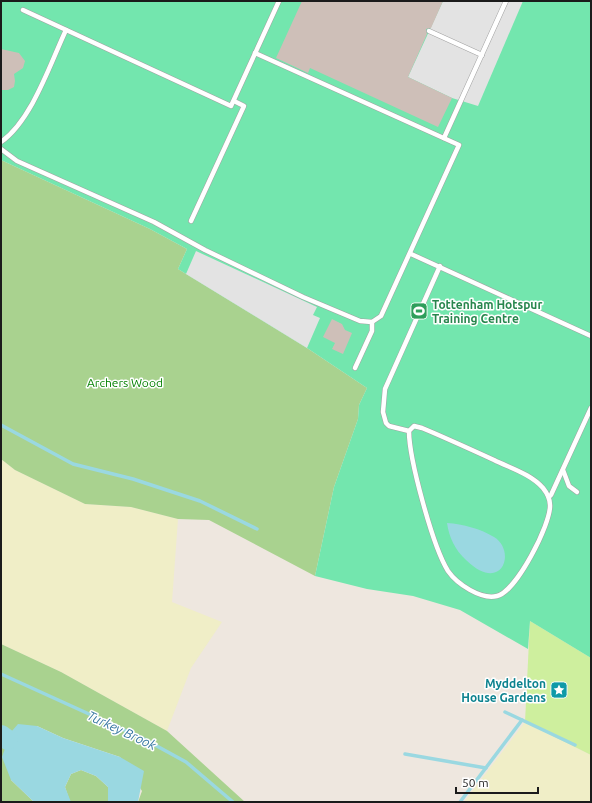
<svg xmlns="http://www.w3.org/2000/svg" width="592" height="803" viewBox="0 0 592 803" font-family="Ubuntu,sans-serif">
  <style>
    .farmland { fill: #f0eec7 }
    .grass { fill: #ceef9e }
    .forest { fill: #a9d28f }
    .pitch { fill: #73e6ae }
    .parking { fill: #e3e3e3 }
    .water { fill: #9ad8e1 }
    .lines { fill: none; stroke-linecap: round; stroke-linejoin: round }
    .stream { stroke: #9ad8e1; stroke-width: 3.5 }
    .river { stroke: #9ad8e1; stroke-width: 20 }
    .building { fill: #cebfb8 }
    .service-casing { stroke: #a2a2a2; stroke-width: 5.5 }
    .service { stroke: #fff; stroke-width: 4.5 }
    .labels { text-anchor: middle; dominant-baseline: central; stroke-width: 3; stroke-linejoin: round; paint-order: stroke }
    .leisure-label { font-size: 12px; font-weight: bold; fill: #27864d; stroke: #fff; text-anchor: start }
    .park-label { font-size: 12px; fill: #038100; stroke: #fff }
    .culture-label { font-size: 12px; font-weight: bold; fill: #0d838f; stroke: #fff; text-anchor: end }
    .water-label { font-size: 13px; font-style: italic; fill: #3a79a3; stroke: #fff }
  </style>
  <rect width="100%" height="100%" fill="#eee7df"/>
  <g class="farmland">
    <path d="M 1,459 L 15,470 L 85,504 L 131,507 L 178,519 L 172,602 L 222,622 L 191,668 L 167,731 L 61,672 L 1,644 Z"/>
    <path d="M 525,722 L 591,755 L 591,802 L 464,802 Z"/>
  </g>
  <path class="grass" d="M 530,621 L 591,658 L 591,755 L 525,722 Z"/>
  <g class="forest">
    <path d="M 1,160 L 150,229 L 187,249 L 178,269 L 307,348 L 367,388 L 359,405 L 358,419 L 334,487 L 315,576 L 209,520 L 178,519 L 131,507 L 85,504 L 15,470 L 1,459 Z"/>
    <path d="M 1,644 L 61,672 L 167,731 L 245,802 L 138,802 L 142,791 L 120,757 L 63,738 L 37,726 L 11,780 L 34,802 L 1,802 Z"/>
    <path d="M 81,770 L 96,776 L 108,787 L 108,802 L 70,802 L 65,787 L 71,774 Z"/>
  </g>
  <path class="pitch" d="M 1,1 L 591,1 L 591,658 L 530,621 L 528,649 L 460,610 L 413,596 L 367,589 L 315,576 L 334,487 L 358,419 L 359,405 L 367,388 L 307,348 L 178,269 L 187,249 L 150,229 L 1,160 Z"/>
  <g class="parking">
    <path d="M 443,1 L 523,1 L 478,106 L 452,98 L 408,77 Z"/>
    <path d="M 196,251 L 317,307 L 313,315 L 320,318 L 307,348 L 186,274 Z"/>
  </g>
  <g class="water">
    <path d="M 447,523 C 463,524 481,529 494,537 C 517,551 502,595 466,560 C 455,550 449,537 447,523 Z"/>
    <path d="M 18,724 L 37,726 L 63,738 L 120,757 L 144,771 L 138,802 L 108,802 L 108,787 L 96,776 L 81,770 L 71,774 L 65,787 L 71,802 L 34,802 L 11,780 L 2,757 L 11,732 Z"/>
  </g>
  <g class="lines">
    <g class="stream">
      <path d="M 1,425 L 73,464 L 133,479 L 200,501 L 257,529"/>
      <path d="M 1,674 L 144,739 L 186,762 L 233,802"/>
      <path d="M 505,712 L 575,745"/>
      <path d="M 405,754 L 486,768"/>
      <path d="M 460,802 L 522,720"/>
    </g>
    <path class="river" d="M 1,735 L 8,740"/>
  </g>
  <g class="building">
    <path d="M 302,1 L 443,1 L 431,28 L 426,29 L 427,34 L 408,77 L 452,98 L 438,127 L 310,68 L 308,73 L 276,58 Z"/>
    <path d="M 1,49 L 19,53 L 25,61 L 23,68 L 14,74 L 15,81 L 14,87 L 8,90 L 1,90 Z"/>
    <path d="M 332,319 L 342,324 L 345,330 L 352,333 L 343,354 L 332,349 L 335,343 L 323,337 Z"/>
  </g>
  <g class="lines">
    <g class="service-casing">
      <g id="service">
        <path d="M 23,10 L 231,106 L 279,1"/>
        <path d="M 429,31 L 482,55"/>
        <path d="M 444,138 L 506,1"/>
        <path d="M 1,142 C 32,120 50,64 66,30"/>
        <path d="M 1,149 L 17,161 L 154,222 L 205,250 L 303,297 L 360,321 L 372,322 L 381,316 L 459,145 L 255,53"/>
        <path d="M 191,221 L 244,106 L 234,101"/>
        <path d="M 411,254 L 591,336"/>
        <path d="M 355,368 L 372,331 L 372,322"/>
        <path d="M 414,426 L 422,428 C 446,438 470,449 494,460 C 510,468 531,474 543,488 C 547,493 550,499 550,505 C 551,524 516,592 497,596 C 481,600 457,584 448,571 C 433,547 409,459 409,431 Z"/>
        <path d="M 409,431 L 389,426 L 386,423 L 383,412 L 385,389 L 440,266"/>
        <path d="M 563,470 L 569,486 L 577,492"/>
        <path d="M 549,497 L 551,495 L 591,408"/>
      </g>
    </g>
    <use href="#service" class="service"/>
  </g>
  <defs>
    <g id="stadium-square" transform="scale(0.9)"><rect x="-9" y="-9" width="18" height="18" rx="4" fill="#2e9e5b" stroke="#fff"/><path d="M0-5a6.5 5 0 1 0 0 10a6.5 5 0 1 0 0-10ZM-3.5-1.8h7v3.6h-7Z" fill="#fff"/></g>
    <g id="sight-square" transform="scale(0.9)"><rect x="-9" y="-9" width="18" height="18" rx="4" fill="#0f9aa8" stroke="#fff"/><path d="M0-6L1.8-2.2L6-1.7L2.9 1.2L3.7 5.4L0 3.3L-3.7 5.4L-2.9 1.2L-6-1.7L-1.8-2.2Z" fill="#fff"/></g>
  </defs>
  <g fill-rule="evenodd">
    <use href="#stadium-square" x="419" y="311"/>
    <use href="#sight-square" x="559" y="690"/>
  </g>
  <g class="labels">
    <g class="leisure-label">
      <text x="432" y="304">Tottenham Hotspur<tspan x="432" dy="14">Training Centre</tspan></text>
    </g>
    <g class="park-label">
      <text x="125" y="382">Archers Wood</text>
    </g>
    <g class="culture-label">
      <text x="546" y="683">Myddelton<tspan x="546" dy="14">House Gardens</tspan></text>
    </g>
    <g class="water-label">
      <text transform="translate(122 730) rotate(25)">Turkey Brook</text>
    </g>
  </g>
  <rect width="592" height="803" fill="none" stroke="#1b1b1b" stroke-width="4"/>
  <path d="M456 787v6h82v-6" fill="none" stroke="#1b1b1b" stroke-width="2"/>
  <text x="462" y="787" font-size="12" fill="#1b1b1b" stroke="#ffffff" stroke-width="3" paint-order="stroke">50 m</text>
</svg>
